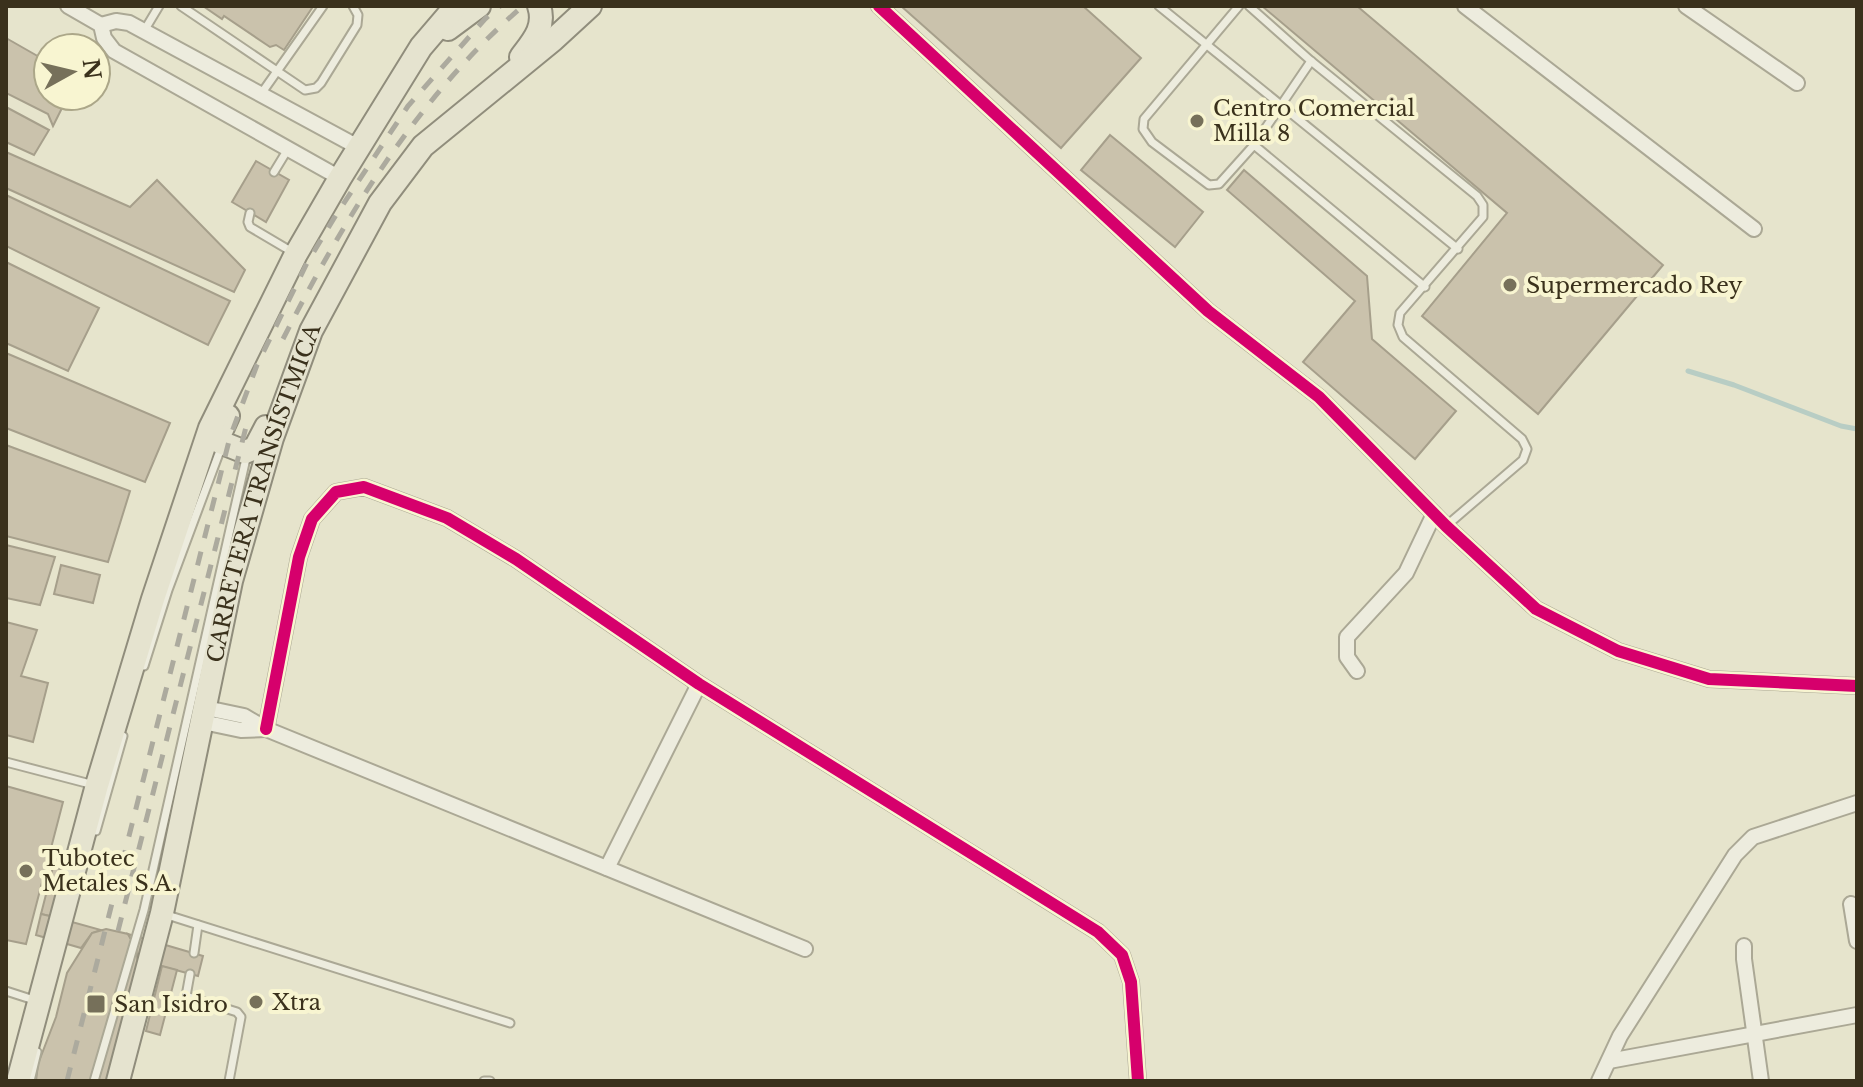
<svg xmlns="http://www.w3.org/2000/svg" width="1863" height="1087" viewBox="0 0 1863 1087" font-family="'Libre Baskerville',serif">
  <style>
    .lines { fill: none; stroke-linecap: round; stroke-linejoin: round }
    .stream { stroke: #b8cdc4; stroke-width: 5 }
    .building { fill: #cac2ac; stroke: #a69f8b; stroke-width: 2 }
    .service-casing { stroke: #aba895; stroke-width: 11 }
    .minor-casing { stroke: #aba895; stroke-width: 18 }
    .primary-casing { stroke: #908d7c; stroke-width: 26 }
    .service { stroke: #edecde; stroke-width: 7 }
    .minor { stroke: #edecde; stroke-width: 14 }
    .primary { stroke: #e5e3cf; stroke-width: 22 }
    .rail { stroke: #acaa9e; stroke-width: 5; stroke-dasharray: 14 14; stroke-linecap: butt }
    .cycleway-casing { stroke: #f8f5d1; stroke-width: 17 }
    .cycleway { stroke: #d6006c; stroke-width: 12 }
    .poi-dot { fill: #76705a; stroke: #f8f5d1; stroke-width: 3 }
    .labels { text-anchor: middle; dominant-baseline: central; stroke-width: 8; stroke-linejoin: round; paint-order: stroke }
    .poi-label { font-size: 22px; fill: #3a311c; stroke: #f8f5d1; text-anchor: start }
    .street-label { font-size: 22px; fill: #3a311c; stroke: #f8f5d1 }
  </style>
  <rect width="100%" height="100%" fill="#e6e4cc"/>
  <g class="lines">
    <path class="stream" d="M 1688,371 L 1734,385 L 1841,426 L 1857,429"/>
  </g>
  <g class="building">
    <path d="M 203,6 L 309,6 L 312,8 L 284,50 L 276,45 L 270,47 L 224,16 L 222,19 Z"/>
    <path d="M 901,6 L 1083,6 L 1141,58 L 1061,148 Z"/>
    <path d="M 1262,6 L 1357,6 L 1663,265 L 1538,414 L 1422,316 L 1507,213 Z"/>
    <path d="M 6,38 L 48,62 L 48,96 L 68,96 L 53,126 L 48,114 L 6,93 Z"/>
    <path d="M 6,107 L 49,130 L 34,155 L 6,142 Z"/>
    <path d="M 1110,135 L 1203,212 L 1175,247 L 1081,170 Z"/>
    <path d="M 6,152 L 130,207 L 157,180 L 245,270 L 234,292 L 6,188 Z"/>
    <path d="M 256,161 L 289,180 L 266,222 L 232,202 Z"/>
    <path d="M 1244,170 L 1367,276 L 1372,339 L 1456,411 L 1415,459 L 1303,362 L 1355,301 L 1227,190 Z"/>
    <path d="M 6,195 L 230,301 L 208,345 L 6,246 Z"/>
    <path d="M 6,262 L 99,308 L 68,371 L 6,343 Z"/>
    <path d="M 6,353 L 170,423 L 145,482 L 6,428 Z"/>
    <path d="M 6,445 L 130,491 L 108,562 L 6,536 Z"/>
    <path d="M 6,545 L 55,557 L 40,605 L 6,598 Z"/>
    <path d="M 61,565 L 100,575 L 93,603 L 54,594 Z"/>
    <path d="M 6,622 L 37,630 L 21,676 L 48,683 L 33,742 L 6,735 Z"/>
    <path d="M 6,786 L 63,802 L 26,944 L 6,940 Z"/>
    <path d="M 53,867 L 67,871 L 54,917 L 41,914 Z"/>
    <path d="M 41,914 L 54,917 L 101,930 L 92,933 L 81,948 L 36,935 Z"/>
    <path d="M 106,929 L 128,934 L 136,948 L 139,967 L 115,1081 L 36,1081 L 38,1064 L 56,1017 L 67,973 L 92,933 Z"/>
    <path d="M 128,934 L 203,956 L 198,976 L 138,960 L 136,948 Z"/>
    <path d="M 162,966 L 177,970 L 160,1035 L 146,1031 Z"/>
  </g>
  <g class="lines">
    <g class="service-casing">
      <g id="service">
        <path d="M 181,6 L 305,90 L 316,88 L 321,83 L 357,25 L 358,15 L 353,6"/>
        <path d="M 1159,6 L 1458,249"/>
        <path d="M 1239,6 L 1144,119 L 1143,129 L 1152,142 L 1209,185 L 1219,184 L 1254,145 L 1425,287"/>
        <path d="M 1249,6 L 1311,61 L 1477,196 L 1483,205 L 1483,217 L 1400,313 L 1398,325 L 1403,337 L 1522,439 L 1527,449 L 1523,460 L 1446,526"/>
        <path d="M 144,31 L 159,6"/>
        <path d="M 261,94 L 323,6"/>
        <path d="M 1254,145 L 1311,61"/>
        <path d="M 274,172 L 288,149"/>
        <path d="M 250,213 L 248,222 L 250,227 L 294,253"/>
        <path d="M 144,666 L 168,590 L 221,448"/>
        <path d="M 6,762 L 94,785"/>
        <path d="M 96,831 L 123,736"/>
        <path d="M 164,914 L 510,1023"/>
        <path d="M 194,953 L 198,925"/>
        <path d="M 190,974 L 186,996 L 237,1012 L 241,1017 L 229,1081"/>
        <path d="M 6,991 L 37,1001"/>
        <path d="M 30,1081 L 37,1052"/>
        <path d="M 94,1081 L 144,910 L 247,454"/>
        <path d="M 484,1081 L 490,1081"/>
      </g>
    </g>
    <g class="minor-casing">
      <g id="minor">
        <path d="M 68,6 L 101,25 L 104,38 L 114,51 L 340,178"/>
        <path d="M 879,6 L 1208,311 L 1319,397 L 1446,526 L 1536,609 L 1618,651 L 1709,679 L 1857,686"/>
        <path d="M 1465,6 L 1754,229"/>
        <path d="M 1686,6 L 1797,83"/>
        <path d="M 101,25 L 116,21 L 129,23 L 358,147"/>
        <path d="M 1357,671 L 1347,657 L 1347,637 L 1406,573 L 1434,514"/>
        <path d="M 206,708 L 244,716 L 266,729 L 805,949"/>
        <path d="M 203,722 L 241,730 L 266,729"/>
        <path d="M 266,729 L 299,557 L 312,519 L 336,492 L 364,487 L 447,518 L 516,559 L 699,684 L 1098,932 L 1122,955 L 1131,982 L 1138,1081"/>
        <path d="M 607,868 L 699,684"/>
        <path d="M 1851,904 L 1857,941"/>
        <path d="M 1744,946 L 1744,959 L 1761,1081"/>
        <path d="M 1609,1061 L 1857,1015"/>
        <path d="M 1599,1081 L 1620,1036 L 1735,855 L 1753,837 L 1857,803"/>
      </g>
    </g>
    <g class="primary-casing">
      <g id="primary">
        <path d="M 448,29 L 479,6"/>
        <path d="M 521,57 C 533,41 546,27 539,6"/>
        <path d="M 228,416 L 220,434 L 220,442 L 245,452 L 255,448 L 266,427"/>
        <path d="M 18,1081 L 97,785 L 153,599 L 210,428 L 296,254 L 340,178 L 421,47 L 456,6"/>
        <path id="s1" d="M 118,1081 L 162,913 L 231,581 L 272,438 L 311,331 L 380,203 L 423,146 L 553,40 L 590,6"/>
      </g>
    </g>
    <use href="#service" class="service"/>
    <use href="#minor" class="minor"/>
    <use href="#primary" class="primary"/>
    <g class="rail">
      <path d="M 283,339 C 345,217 418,96 523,6"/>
      <path d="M 118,931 L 246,427"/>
      <path d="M 67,1081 L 230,437 L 257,365 L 307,263 L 336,215 L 408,106 L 485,19 L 500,6"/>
    </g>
    <g class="cycleway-casing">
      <g id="cycleway">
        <path d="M 879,6 L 1208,311 L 1319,397 L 1446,526 L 1536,609 L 1618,651 L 1709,679 L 1857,686"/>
        <path d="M 266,729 L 299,557 L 312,519 L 336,492 L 364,487 L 447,518 L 516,559 L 699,684 L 1098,932 L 1122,955 L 1131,982 L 1138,1081"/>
      </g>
    </g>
    <use href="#cycleway" class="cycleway"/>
  </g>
  <g class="poi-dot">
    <circle cx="1197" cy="121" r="8"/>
    <circle cx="1510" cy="285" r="8"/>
    <circle cx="26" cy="871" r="8"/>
    <circle cx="256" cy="1002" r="8"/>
    <rect x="86" y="994" width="20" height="20" rx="4"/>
  </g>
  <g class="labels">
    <g class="poi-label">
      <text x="1213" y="108">Centro Comercial<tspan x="1213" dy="25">Milla 8</tspan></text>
      <text x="1526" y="285">Supermercado Rey</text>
      <text x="42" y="858">Tubotec<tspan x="42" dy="25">Metales S.A.</tspan></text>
      <text x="272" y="1002">Xtra</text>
      <text x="114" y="1004">San Isidro</text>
    </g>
    <g class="street-label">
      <text stroke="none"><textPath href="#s1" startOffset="606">CARRETERA TRANSÍSTMICA</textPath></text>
    </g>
  </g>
  <rect width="1863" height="1087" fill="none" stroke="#3a311c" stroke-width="16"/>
  <g transform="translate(72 72) rotate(82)"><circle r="38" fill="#f8f5d1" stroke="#aca789" stroke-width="2"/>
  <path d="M0-6L14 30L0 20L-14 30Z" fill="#76705a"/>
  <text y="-12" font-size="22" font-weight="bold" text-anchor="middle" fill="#3a311c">N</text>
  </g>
</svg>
